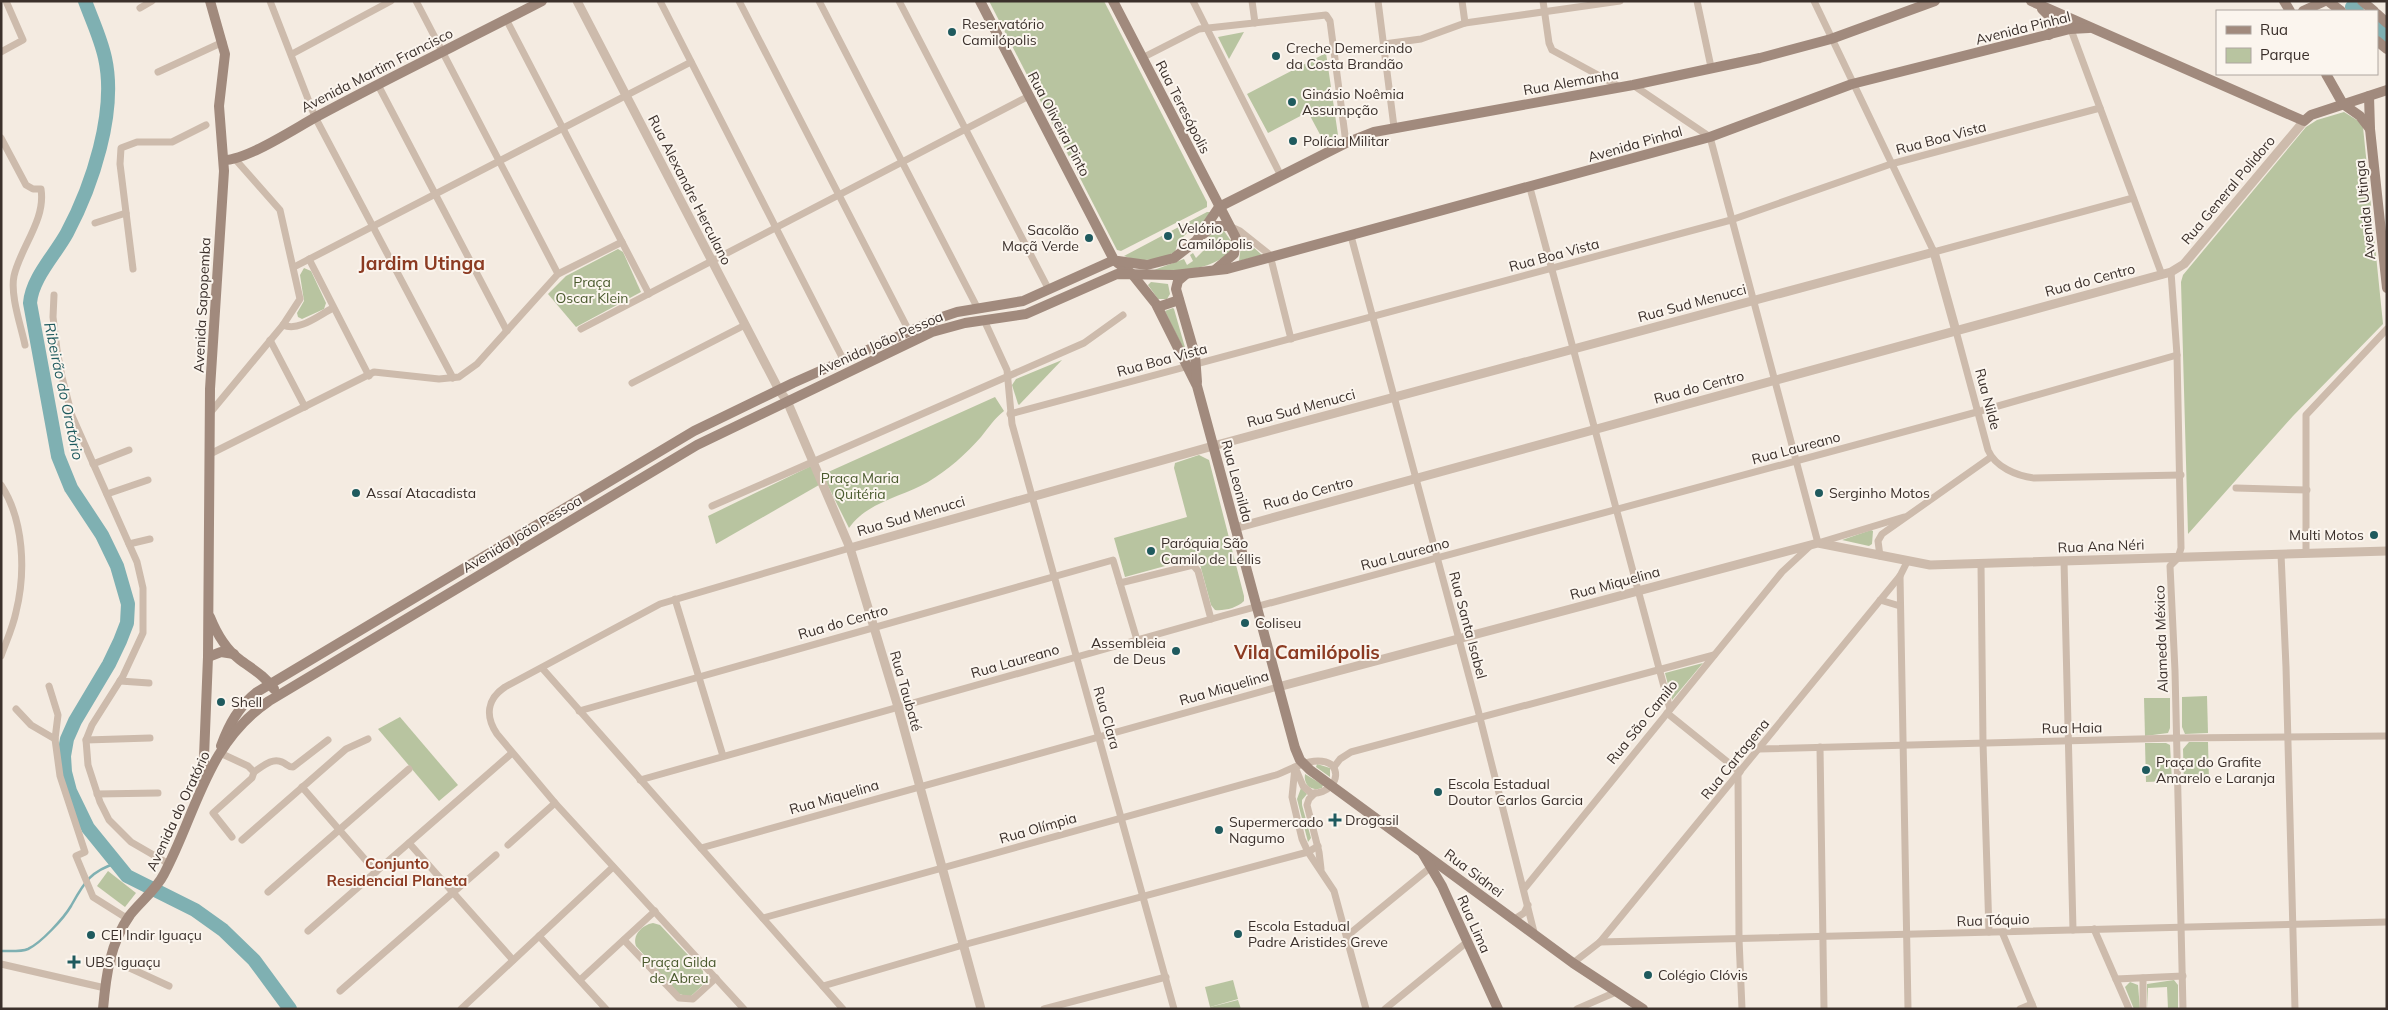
<svg xmlns="http://www.w3.org/2000/svg" width="2388" height="1010" viewBox="0 0 2388 1010" font-family="Mulish,sans-serif">
  <style>
    .green { fill: #b8c4a0 }
    .lines { fill: none; stroke-linecap: round; stroke-linejoin: round }
    .stream { stroke: #7fb0b2; stroke-width: 2.5 }
    .river { stroke: #7fb0b2; stroke-width: 14 }
    .minor { stroke: #cdbbac; stroke-width: 7 }
    .tertiary { stroke: #cdbbac; stroke-width: 9 }
    .secondary { stroke: #a18a7d; stroke-width: 10 }
    .poi-dot { fill: #1f5a5e; stroke: #fbf5ee; stroke-width: 2 }
    .labels { text-anchor: middle; dominant-baseline: central; stroke-width: 4; stroke-linejoin: round; paint-order: stroke }
    .poi-label { font-size: 14px; fill: #3b302b; stroke: #fbf5ee; text-anchor: start }
    .street-label { font-size: 14px; fill: #3b302b; stroke: #fbf5ee }
    .park-label { font-size: 14px; fill: #4a5a2e; stroke: #fbf5ee }
    .water-label { font-size: 15px; font-style: italic; fill: #1f5a5e; stroke: #fbf5ee }
    .neighbourhood-label { font-size: 15px; font-weight: bold; fill: #8c3b22; stroke: #fbf5ee }
    .district-label { font-size: 19px; font-weight: bold; fill: #8c3b22; stroke: #fbf5ee }
  </style>
  <rect width="100%" height="100%" fill="#f4ebe1"/>
  <g class="green">
    <path d="M 989,1 L 1104,1 L 1207,202 L 1207,207 L 1121,251 L 1117,250 Z"/>
    <path d="M 1244,32 L 1229,59 L 1218,37 Z"/>
    <path d="M 1326,53 L 1338,135 L 1324,142 L 1308,112 L 1268,133 L 1247,94 Z"/>
    <path d="M 2344,112 L 2360,122 L 2363,127 L 2383,324 L 2293,416 L 2188,534 L 2181,282 L 2183,275 L 2306,127 L 2317,120 Z"/>
    <path d="M 1207,212 L 1210,212 L 1202,225 L 1196,224 L 1178,242 L 1175,252 C 1159,260 1141,263 1124,256 Z"/>
    <path d="M 1215,231 L 1224,231 L 1231,241 L 1230,252 C 1209,271 1181,271 1154,270 L 1184,259 L 1187,265 L 1193,261 L 1190,255 L 1193,253 L 1196,258 L 1210,244 L 1208,237 Z"/>
    <path d="M 1242,238 L 1244,239 L 1262,255 L 1239,261 Z"/>
    <path d="M 618,249 L 623,252 L 641,292 L 576,327 L 548,294 L 566,276 Z"/>
    <path d="M 304,268 L 311,271 L 326,303 L 324,309 L 302,319 L 298,317 L 297,313 L 304,301 L 300,275 Z"/>
    <path d="M 1151,282 L 1168,284 L 1170,294 L 1167,299 L 1158,299 L 1148,285 Z"/>
    <path d="M 1173,308 L 1174,309 L 1188,358 L 1165,311 Z"/>
    <path d="M 1062,360 L 1019,405 L 1018,404 L 1012,385 L 1016,379 Z"/>
    <path d="M 995,397 L 1004,411 C 994,419 989,427 981,437 C 966,454 948,470 928,482 C 902,497 867,502 849,528 L 824,478 L 826,473 Z"/>
    <path d="M 1199,455 L 1209,460 L 1244,596 L 1244,601 C 1237,608 1224,611 1215,610 L 1211,605 L 1198,557 L 1125,577 L 1114,538 L 1187,517 L 1174,468 L 1175,463 Z"/>
    <path d="M 811,466 L 819,485 L 716,544 L 708,516 Z"/>
    <path d="M 1871,530 L 1873,531 L 1872,544 L 1869,546 L 1842,540 Z"/>
    <path d="M 1703,663 L 1672,700 L 1665,673 Z"/>
    <path d="M 2207,696 L 2208,733 L 2185,734 L 2182,727 L 2182,697 Z"/>
    <path d="M 2144,698 L 2170,698 L 2170,728 L 2168,733 L 2145,736 Z"/>
    <path d="M 400,717 L 458,785 L 439,801 L 378,729 Z"/>
    <path d="M 2189,742 L 2208,742 L 2209,781 L 2184,782 L 2183,749 Z"/>
    <path d="M 2145,743 L 2166,743 L 2170,745 L 2172,781 L 2146,782 Z"/>
    <path d="M 1317,764 L 1330,768 L 1330,777 L 1316,767 Z"/>
    <path d="M 1305,774 L 1323,785 L 1322,788 C 1312,792 1303,785 1305,774 Z"/>
    <path d="M 1301,788 L 1307,794 L 1302,800 L 1302,805 L 1311,838 L 1308,842 L 1297,799 Z"/>
    <path d="M 108,871 L 136,893 L 125,907 L 97,886 Z"/>
    <path d="M 653,923 L 660,925 L 703,971 L 704,984 L 690,997 L 679,994 L 636,946 C 632,935 642,925 653,923 Z"/>
    <path d="M 1233,980 L 1238,999 L 1210,1007 L 1205,987 Z"/>
    <path d="M 2174,980 L 2178,985 L 2178,1009 L 2168,1009 L 2167,987 L 2148,988 L 2147,1009 L 2147,984 Z"/>
    <path d="M 2130,982 L 2138,985 L 2140,1009 L 2134,1009 L 2125,987 Z"/>
    <path d="M 1238,1000 L 1241,1009 L 1211,1009 L 1210,1007 Z"/>
  </g>
  <g class="lines">
    <path class="stream" d="M 1,951 C 9,951 21,952 28,949 C 41,943 64,918 71,906 C 84,883 90,871 117,863"/>
    <g class="river">
      <path d="M 85,1 C 92,20 101,39 105,58 C 117,112 92,186 67,233 C 55,255 32,278 30,303 L 58,456 L 71,488 L 102,535 L 117,566 L 128,604 L 127,623 L 120,641 L 109,664 L 75,721 L 67,739 L 64,756 L 65,772 L 70,791 L 88,828 L 127,876 L 195,910 L 223,930 L 254,960 L 290,1009"/>
      <path d="M 2352,7 L 2357,11"/>
      <path d="M 2377,28 L 2387,36"/>
    </g>
    <g class="minor">
      <path d="M 270,1 L 315,117 L 453,378"/>
      <path d="M 416,1 L 558,274"/>
      <path d="M 660,1 L 844,361"/>
      <path d="M 739,1 L 909,331"/>
      <path d="M 819,1 L 978,309"/>
      <path d="M 899,1 L 1049,290"/>
      <path d="M 1193,1 L 1281,176"/>
      <path d="M 1252,1 L 1255,23"/>
      <path d="M 1378,1 L 1394,127"/>
      <path d="M 1462,1 L 1465,23"/>
      <path d="M 1543,1 L 1549,43 L 1552,50 L 1620,87"/>
      <path d="M 1697,1 L 1711,67"/>
      <path d="M 1814,1 L 1934,252 L 2133,198"/>
      <path d="M 140,8 L 152,1"/>
      <path d="M 506,19 L 649,294"/>
      <path d="M 2070,27 L 2162,275"/>
      <path d="M 1384,44 L 1421,39 L 1465,23 L 1620,1"/>
      <path d="M 1,52 L 23,40 L 6,1"/>
      <path d="M 292,54 L 391,1"/>
      <path d="M 1142,58 L 1199,29 L 1326,15 L 1330,21 L 1346,143"/>
      <path d="M 158,72 L 223,42"/>
      <path d="M 378,85 L 507,331"/>
      <path d="M 1633,85 L 1710,137 L 1818,543 L 1904,517"/>
      <path d="M 1,138 L 26,185 L 33,189 L 41,189 C 46,220 20,248 14,276 C 10,295 21,326 25,345"/>
      <path d="M 1530,188 L 1670,709"/>
      <path d="M 95,223 L 126,213"/>
      <path d="M 1229,226 L 1240,231 L 1270,255 L 1291,339"/>
      <path d="M 1351,236 L 1478,710 L 1535,936"/>
      <path d="M 309,259 L 369,376"/>
      <path d="M 294,267 L 691,62"/>
      <path d="M 133,269 L 120,164 L 121,148 L 137,142 L 172,142 L 206,125"/>
      <path d="M 2171,272 L 2177,355 L 2181,548 L 2178,558 L 2170,566 L 2175,671 L 2183,1009"/>
      <path d="M 54,295 L 53,317 L 57,350 L 62,377 L 72,416 L 137,562 L 143,588 L 143,633 L 123,676 L 92,725 L 86,740 L 88,765 L 100,802 L 109,820 L 131,842 L 169,864"/>
      <path d="M 984,320 L 1007,370 L 1012,424 L 1174,1009"/>
      <path d="M 283,325 C 299,332 319,315 333,308"/>
      <path d="M 581,329 L 1029,96"/>
      <path d="M 1956,331 L 1988,450 C 1995,467 2017,476 2034,478 L 2181,475"/>
      <path d="M 270,340 L 305,407"/>
      <path d="M 632,383 L 745,325"/>
      <path d="M 210,413 L 283,325 L 300,299 L 280,210 L 235,159"/>
      <path d="M 1010,414 L 1731,220 L 1891,164 L 2100,108"/>
      <path d="M 210,454 L 374,372 L 439,379 L 459,377 L 477,364 L 558,274 L 622,242"/>
      <path d="M 93,464 L 129,450"/>
      <path d="M 1,485 C 24,520 26,572 16,612 C 13,627 6,642 1,656"/>
      <path d="M 2236,488 L 2307,490"/>
      <path d="M 107,494 L 148,480"/>
      <path d="M 712,506 L 1084,343 L 1123,315"/>
      <path d="M 129,544 L 150,539"/>
      <path d="M 2306,553 L 2306,415 L 2387,329"/>
      <path d="M 2281,554 L 2286,667 L 2295,1009"/>
      <path d="M 1880,556 L 1878,541 L 1882,534 L 1991,457"/>
      <path d="M 2064,561 L 2073,930"/>
      <path d="M 1981,564 L 1983,743 L 1989,932"/>
      <path d="M 1900,576 L 1908,1009"/>
      <path d="M 1120,583 L 1193,565 L 1198,571 L 1211,619"/>
      <path d="M 675,599 L 723,756"/>
      <path d="M 1880,600 L 1900,606"/>
      <path d="M 542,668 L 843,1009"/>
      <path d="M 120,681 L 149,683"/>
      <path d="M 49,686 L 58,715 L 55,739 L 60,776 L 85,852 L 76,856 L 93,897 L 128,919"/>
      <path d="M 16,709 L 31,725 L 55,739"/>
      <path d="M 579,711 L 1113,560 L 1137,640"/>
      <path d="M 1667,713 L 1740,772"/>
      <path d="M 86,740 L 150,738"/>
      <path d="M 1820,747 L 1824,1009"/>
      <path d="M 1759,749 L 2177,738 L 2387,736"/>
      <path d="M 220,753 L 248,766 L 254,772 L 252,778 L 213,813 L 232,837"/>
      <path d="M 1295,767 L 1292,797 L 1302,839 L 1308,852 L 1334,891 L 1366,1009"/>
      <path d="M 1334,767 L 1340,759 L 1351,752 L 1714,655"/>
      <path d="M 254,772 C 262,767 272,757 282,762 C 287,764 287,767 293,767 L 328,740"/>
      <path d="M 1738,774 L 1739,939 L 1742,1009"/>
      <path d="M 640,780 L 1222,616 L 1977,412 L 2177,355"/>
      <path d="M 302,787 L 376,872"/>
      <path d="M 1315,793 L 1309,799 L 1307,805 L 1319,852 L 1321,869"/>
      <path d="M 97,794 L 158,793"/>
      <path d="M 242,840 L 346,749 L 368,739"/>
      <path d="M 409,843 L 513,960"/>
      <path d="M 508,845 L 555,803"/>
      <path d="M 701,848 L 1278,687"/>
      <path d="M 1524,889 L 1782,572 L 1810,546"/>
      <path d="M 268,892 L 409,769"/>
      <path d="M 763,918 L 1276,775 C 1292,769 1315,754 1332,765 C 1343,779 1327,795 1311,793 L 1303,786 L 1295,767"/>
      <path d="M 1513,920 L 1524,913 L 1528,905"/>
      <path d="M 2094,929 L 2129,1009"/>
      <path d="M 308,931 L 512,753"/>
      <path d="M 2002,932 L 2034,1009"/>
      <path d="M 539,936 L 606,1009"/>
      <path d="M 1347,936 L 1431,867"/>
      <path d="M 624,940 L 679,998 L 693,999 L 716,978"/>
      <path d="M 1600,942 L 2387,922"/>
      <path d="M 110,959 L 169,986"/>
      <path d="M 1573,963 L 1600,942 L 1900,576 L 1907,562"/>
      <path d="M 1,964 L 105,988"/>
      <path d="M 2143,978 L 2143,1009"/>
      <path d="M 2116,979 L 2183,976"/>
      <path d="M 580,980 L 655,911"/>
      <path d="M 823,986 L 963,945 L 1308,852 L 1318,846"/>
      <path d="M 340,991 L 496,855"/>
      <path d="M 461,1009 L 613,867"/>
      <path d="M 744,1009 L 555,803 L 497,734 C 485,716 487,699 505,687 L 660,604 L 850,548"/>
      <path d="M 1044,1009 L 1166,977"/>
      <path d="M 1385,1009 L 1467,942"/>
      <path d="M 1577,1009 L 1616,992"/>
      <path d="M 2020,1009 L 2032,1004"/>
    </g>
    <g class="tertiary">
      <path d="M 577,1 L 779,390 L 787,401 L 850,548 L 898,707 L 981,1009"/>
      <path d="M 1235,528 L 2171,272 L 2184,264 L 2304,121"/>
      <path d="M 850,548 L 1213,446 L 1934,252 L 1956,331"/>
      <path d="M 1278,687 L 1818,543 L 1930,565 L 2387,551"/>
    </g>
    <g class="secondary">
      <path d="M 980,1 L 1114,260 L 1132,274 L 1156,304 L 1197,386 L 1295,748 L 1300,760 L 1310,770 L 1573,963 L 1643,1009"/>
      <path d="M 1113,1 L 1236,238 L 1234,254 L 1216,269"/>
      <path d="M 2031,1 L 2304,121 L 2311,115 L 2387,90"/>
      <path d="M 2284,1 L 2290,11"/>
      <path d="M 2328,1 L 2341,11"/>
      <path d="M 2362,1 L 2374,11"/>
      <path d="M 2042,9 L 2051,18 L 2053,25 L 2049,35"/>
      <path d="M 2303,11 L 2325,1"/>
      <path d="M 2377,14 L 2387,23"/>
      <path d="M 2377,41 L 2387,49"/>
      <path d="M 2326,74 L 2343,104"/>
      <path d="M 2369,96 L 2370,129 L 2387,288"/>
      <path d="M 2343,104 L 2360,116 L 2370,129"/>
      <path d="M 224,160 C 247,160 294,129 316,117 C 390,77 467,40 542,1"/>
      <path d="M 1203,234 L 1215,226 L 1229,226"/>
      <path d="M 1118,261 L 1147,265 L 1174,258 L 1196,241 L 1219,207 L 1346,143 L 1374,132 L 1633,85 L 1760,58 L 1831,39 L 1935,1"/>
      <path d="M 1185,275 L 1178,281 L 1176,289 L 1195,355 L 1197,382"/>
      <path d="M 1158,307 L 1179,300"/>
      <path d="M 210,617 C 216,632 226,649 239,659 C 252,669 264,675 274,689"/>
      <path d="M 208,657 L 221,652 L 234,654"/>
      <path d="M 221,746 C 229,724 239,706 257,692 L 694,431 L 793,383 L 942,317 L 957,312 L 1023,301 L 1114,260"/>
      <path d="M 203,782 L 208,657 L 210,389 L 224,171 L 219,106 L 225,54 L 210,1"/>
      <path d="M 1423,854 L 1442,886 L 1498,1009"/>
      <path d="M 103,1009 C 106,975 110,943 130,915 C 141,901 156,890 164,874 C 197,812 206,744 269,701 L 697,445 L 932,332 L 965,323 L 1026,314 L 1117,274 L 1174,275 L 1227,269 L 1710,137 L 1852,84 L 2070,29 L 2089,28"/>
    </g>
  </g>
  <g class="poi-dot">
    <circle cx="952" cy="32" r="5"/>
    <circle cx="1276" cy="56" r="5"/>
    <circle cx="1292" cy="102" r="5"/>
    <circle cx="1293" cy="141" r="5"/>
    <circle cx="1168" cy="236" r="5"/>
    <circle cx="1089" cy="238" r="5"/>
    <circle cx="356" cy="493" r="5"/>
    <circle cx="1819" cy="493" r="5"/>
    <circle cx="2374" cy="535" r="5"/>
    <circle cx="1151" cy="551" r="5"/>
    <circle cx="1245" cy="623" r="5"/>
    <circle cx="1176" cy="651" r="5"/>
    <circle cx="221" cy="702" r="5"/>
    <circle cx="2146" cy="770" r="5"/>
    <circle cx="1438" cy="792" r="5"/>
    <path d="M1332.5 812.5h5v5h5v5h-5v5h-5v-5h-5v-5h5z"/>
    <circle cx="1219" cy="830" r="5"/>
    <circle cx="1238" cy="934" r="5"/>
    <circle cx="91" cy="935" r="5"/>
    <path d="M71.5 954.5h5v5h5v5h-5v5h-5v-5h-5v-5h5z"/>
    <circle cx="1648" cy="975" r="5"/>
  </g>
  <g class="labels">
    <g class="poi-label">
      <text x="962" y="24">Reservatório<tspan x="962" dy="16">Camilópolis</tspan></text>
      <text x="1286" y="48">Creche Demercindo<tspan x="1286" dy="16">da Costa Brandão</tspan></text>
      <text x="1302" y="94">Ginásio Noêmia<tspan x="1302" dy="16">Assumpção</tspan></text>
      <text x="1303" y="141">Polícia Militar</text>
      <text x="1178" y="228">Velório<tspan x="1178" dy="16">Camilópolis</tspan></text>
      <text x="1079" y="230" text-anchor="end">Sacolão<tspan x="1079" dy="16">Maçã Verde</tspan></text>
      <text x="366" y="493">Assaí Atacadista</text>
      <text x="1829" y="493">Serginho Motos</text>
      <text x="2364" y="535" text-anchor="end">Multi Motos</text>
      <text x="1161" y="543">Paróquia São<tspan x="1161" dy="16">Camilo de Léllis</tspan></text>
      <text x="1255" y="623">Coliseu</text>
      <text x="1166" y="643" text-anchor="end">Assembleia<tspan x="1166" dy="16">de Deus</tspan></text>
      <text x="231" y="702">Shell</text>
      <text x="2156" y="762">Praça do Grafite<tspan x="2156" dy="16">Amarelo e Laranja</tspan></text>
      <text x="1448" y="784">Escola Estadual<tspan x="1448" dy="16">Doutor Carlos Garcia</tspan></text>
      <text x="1345" y="820">Drogasil</text>
      <text x="1229" y="822">Supermercado<tspan x="1229" dy="16">Nagumo</tspan></text>
      <text x="1248" y="926">Escola Estadual<tspan x="1248" dy="16">Padre Aristides Greve</tspan></text>
      <text x="101" y="935">CEI Indir Iguaçu</text>
      <text x="85" y="962">UBS Iguaçu</text>
      <text x="1658" y="975">Colégio Clóvis</text>
    </g>
    <g class="street-label">
      <text transform="translate(2023 28) rotate(-14)">Avenida Pinhal</text>
      <text transform="translate(377 70) rotate(-27)">Avenida Martim Francisco</text>
      <text transform="translate(1571 82) rotate(-10)">Rua Alemanha</text>
      <text transform="translate(1183 107) rotate(63)">Rua Teresópolis</text>
      <text transform="translate(1059 124) rotate(62)">Rua Oliveira Pinto</text>
      <text transform="translate(1941 138) rotate(-15)">Rua Boa Vista</text>
      <text transform="translate(1635 144) rotate(-16)">Avenida Pinhal</text>
      <text transform="translate(690 190) rotate(63)">Rua Alexandre Herculano</text>
      <text transform="translate(2228 190) rotate(-50)">Rua General Polidoro</text>
      <text transform="translate(2365 210) rotate(-96)">Avenida Utinga</text>
      <text transform="translate(1554 255) rotate(-15)">Rua Boa Vista</text>
      <text transform="translate(2090 280) rotate(-15)">Rua do Centro</text>
      <text transform="translate(1692 303) rotate(-15)">Rua Sud Menucci</text>
      <text transform="translate(202 305) rotate(-87)">Avenida Sapopemba</text>
      <text transform="translate(880 343) rotate(-24)">Avenida João Pessoa</text>
      <text transform="translate(1162 360) rotate(-15)">Rua Boa Vista</text>
      <text transform="translate(1699 387) rotate(-15)">Rua do Centro</text>
      <text transform="translate(1988 399) rotate(75)">Rua Nilde</text>
      <text transform="translate(1301 408) rotate(-15)">Rua Sud Menucci</text>
      <text transform="translate(1796 448) rotate(-15)">Rua Laureano</text>
      <text transform="translate(1237 481) rotate(75)">Rua Leonilda</text>
      <text transform="translate(1308 493) rotate(-15)">Rua do Centro</text>
      <text transform="translate(911 516) rotate(-16)">Rua Sud Menucci</text>
      <text transform="translate(522 534) rotate(-31)">Avenida João Pessoa</text>
      <text transform="translate(2101 546) rotate(-2)">Rua Ana Néri</text>
      <text transform="translate(1405 554) rotate(-15)">Rua Laureano</text>
      <text transform="translate(1615 583) rotate(-15)">Rua Miquelina</text>
      <text transform="translate(843 622) rotate(-16)">Rua do Centro</text>
      <text transform="translate(1468 625) rotate(75)">Rua Santa Isabel</text>
      <text transform="translate(2161 639) rotate(-92)">Alameda México</text>
      <text transform="translate(1015 661) rotate(-16)">Rua Laureano</text>
      <text transform="translate(1224 688) rotate(-16)">Rua Miquelina</text>
      <text transform="translate(906 691) rotate(74)">Rua Taubaté</text>
      <text transform="translate(1107 718) rotate(74)">Rua Clara</text>
      <text transform="translate(1642 722) rotate(-51)">Rua São Camilo</text>
      <text transform="translate(2072 728) rotate(-1)">Rua Haia</text>
      <text transform="translate(1735 759) rotate(-51)">Rua Cartagena</text>
      <text transform="translate(834 797) rotate(-16)">Rua Miquelina</text>
      <text transform="translate(178 811) rotate(-65)">Avenida do Oratório</text>
      <text transform="translate(1038 828) rotate(-16)">Rua Olímpia</text>
      <text transform="translate(1474 873) rotate(37)">Rua Sidnei</text>
      <text transform="translate(1993 920) rotate(-2)">Rua Tóquio</text>
      <text transform="translate(1474 924) rotate(66)">Rua Lima</text>
    </g>
    <g class="park-label">
      <text x="592" y="282">Praça<tspan x="592" dy="16">Oscar Klein</tspan></text>
      <text x="860" y="478">Praça Maria<tspan x="860" dy="16">Quitéria</tspan></text>
      <text x="679" y="962">Praça Gilda<tspan x="679" dy="16">de Abreu</tspan></text>
    </g>
    <g class="water-label">
      <text transform="translate(64 391) rotate(78)">Ribeirão do Oratório</text>
    </g>
    <g class="neighbourhood-label">
      <text x="397" y="863">Conjunto<tspan x="397" dy="17">Residencial Planeta</tspan></text>
    </g>
    <g class="district-label">
      <text x="422" y="263">Jardim Utinga</text>
      <text x="1307" y="652">Vila Camilópolis</text>
    </g>
  </g>
  <rect width="2388" height="1010" fill="none" stroke="#3b302b" stroke-width="5"/>
  <rect x="2216" y="10" width="162" height="65" fill="#fbf5ee" stroke="#aea6a0"/>
  <rect x="2226" y="26" width="25" height="8" fill="#a18a7d" stroke="#aea6a0"/>
  <text x="2260" y="35" font-size="15" fill="#3b302b">Rua</text>
  <rect x="2226" y="48" width="25" height="15" fill="#b8c4a0" stroke="#aea6a0"/>
  <text x="2260" y="60" font-size="15" fill="#3b302b">Parque</text>
</svg>
